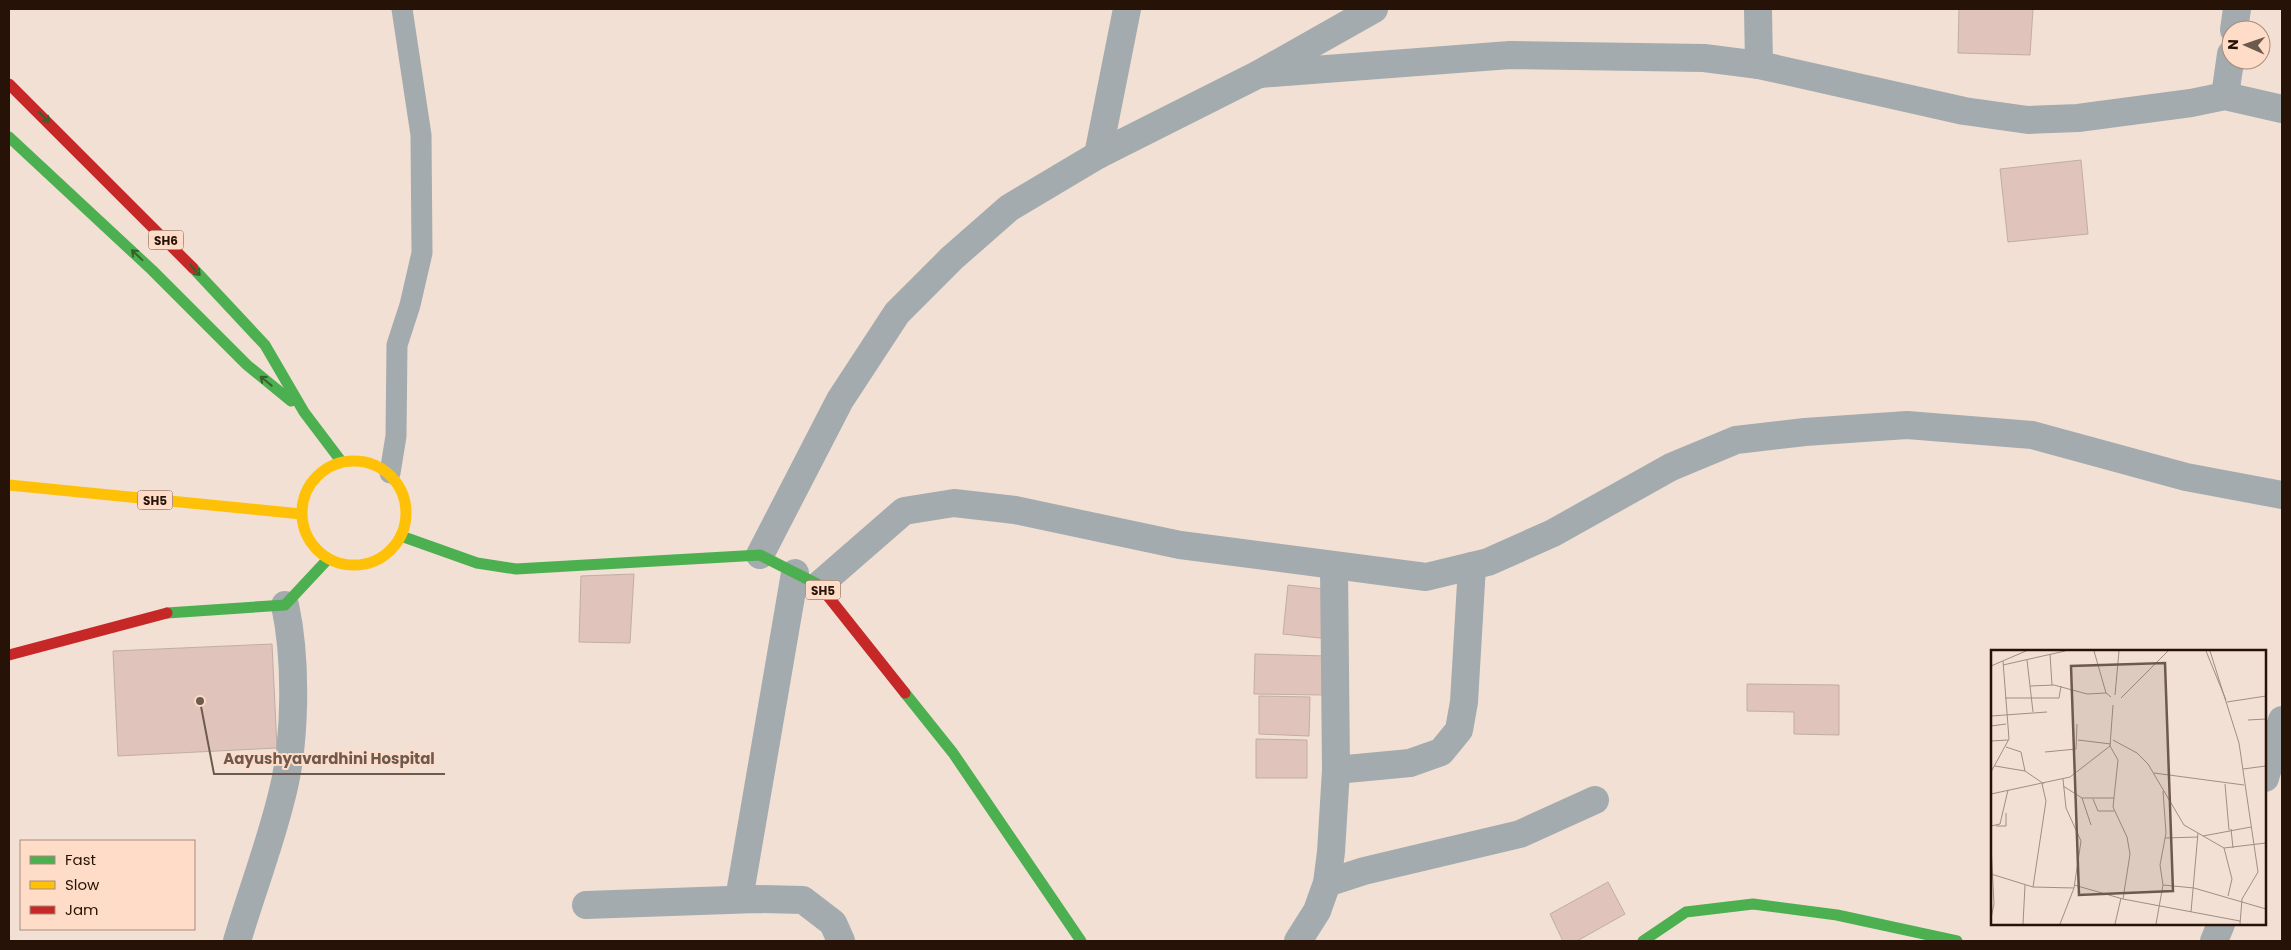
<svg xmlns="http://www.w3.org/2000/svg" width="2291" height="950" viewBox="0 0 2291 950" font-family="Poppins,sans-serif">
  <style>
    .building { fill: #e0c3ba; stroke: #c0ada5 }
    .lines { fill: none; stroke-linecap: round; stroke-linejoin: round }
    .lane { stroke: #a3abae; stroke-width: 21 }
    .street { stroke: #a3abae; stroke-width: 28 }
    .fast { stroke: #4caf50; stroke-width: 11 }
    .slow { stroke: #ffc107; stroke-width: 11 }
    .jam { stroke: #c62828; stroke-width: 11 }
    .oneway { stroke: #39602b }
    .labels { text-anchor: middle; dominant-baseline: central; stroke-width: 4; stroke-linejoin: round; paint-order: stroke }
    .shield { fill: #ffdcc7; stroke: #674f40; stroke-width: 1 }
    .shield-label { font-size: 12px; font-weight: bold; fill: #261206 }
    .inset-road { fill: none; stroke: #a08e82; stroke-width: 1 }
    .view { fill: #6d5a4e; fill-opacity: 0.15; stroke: #6d5a4e; stroke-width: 2.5 }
    .inset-edge { fill: none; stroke: #261206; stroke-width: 2.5 }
    .leader { fill: none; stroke: #6d5a4e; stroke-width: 2 }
    .callout-dot { fill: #6d5a4e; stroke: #ffdcc7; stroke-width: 2 }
    .callout-label { font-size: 15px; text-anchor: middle; font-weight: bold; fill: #6d5a4e; stroke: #ffdcc7; stroke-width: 4; stroke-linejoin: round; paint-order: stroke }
  </style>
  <rect width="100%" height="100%" fill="#f2e0d4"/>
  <g class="building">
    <path d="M 1959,9 L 2033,9 L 2030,55 L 1958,53 Z"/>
    <path d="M 2081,160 L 2088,234 L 2008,242 L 2000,169 Z"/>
    <path d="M 634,574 L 630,643 L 579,642 L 581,576 Z"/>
    <path d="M 1288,585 L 1334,590 L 1329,639 L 1283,634 Z"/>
    <path d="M 272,644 L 277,748 L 118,756 L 113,651 Z"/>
    <path d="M 1255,654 L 1325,656 L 1324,695 L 1254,694 Z"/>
    <path d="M 1747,684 L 1839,685 L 1839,735 L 1794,734 L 1794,712 L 1747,711 Z"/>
    <path d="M 1259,696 L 1310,697 L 1309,736 L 1259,734 Z"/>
    <path d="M 1256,739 L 1307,740 L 1307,778 L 1256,778 Z"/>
    <path d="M 1608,882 L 1625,914 L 1577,941 L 1563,941 L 1550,914 Z"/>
  </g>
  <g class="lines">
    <path class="lane" d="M 390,473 L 396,436 L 397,345 L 410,305 L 422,253 L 421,135 L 402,9"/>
    <g class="street">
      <path d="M 1758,9 L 1759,65"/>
      <path d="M 2234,30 L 2237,9"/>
      <path d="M 1259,74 L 1510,55 L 1704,58 L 1759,65 L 1964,111 L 2028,120 L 2078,118 L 2191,103 L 2225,96 L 2282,109"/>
      <path d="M 2225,96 L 2231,54"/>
      <path d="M 1098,155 L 1127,9"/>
      <path d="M 760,555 L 840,400 L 897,313 L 952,258 L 1009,208 L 1098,155 L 1259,74 L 1374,9"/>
      <path d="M 819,585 L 904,511 L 954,503 L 1015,510 L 1180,545 L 1426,577 L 1488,562 L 1553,533 L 1671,467 L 1736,440 L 1805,432 L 1907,425 L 2032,435 L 2186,477 L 2282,495"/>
      <path d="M 1336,770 L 1410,763 L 1441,752 L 1459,730 L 1464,702 L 1472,566"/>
      <path d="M 2265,778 L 2282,720"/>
      <path d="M 1327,883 L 1364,871 L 1520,834 L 1595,800"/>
      <path d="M 739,899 L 795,573"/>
      <path d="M 586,905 L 757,899 L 803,900 L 833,923 L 841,941"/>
      <path d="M 237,941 C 251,894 269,847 281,799 C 296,744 297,661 285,605"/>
      <path d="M 1298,941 L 1317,911 L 1327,883 L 1331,852 L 1336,770 L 1334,566"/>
      <path d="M 2214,941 L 2221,924"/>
    </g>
    <g class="fast">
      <path d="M 9,137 L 152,270 L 247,365 L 291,401"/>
      <path d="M 193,268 L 265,345 L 304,412 L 341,461"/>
      <path d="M 401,536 L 477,563 L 516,569 L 760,555 L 819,585 L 827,595"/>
      <path d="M 167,613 L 285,605 L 328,559"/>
      <path d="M 905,693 L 953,753 L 1081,941"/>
      <path d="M 1643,941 L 1686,912 L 1753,904 L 1837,915 L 1957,941"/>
    </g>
    <g class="slow">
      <circle cx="354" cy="513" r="52"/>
      <path d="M 9,485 L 301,514"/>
    </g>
    <g class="jam">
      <path d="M 9,84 L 193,268"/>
      <path d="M 827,595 L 905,693"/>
      <path d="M 9,655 L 167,613"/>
    </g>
  </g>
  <defs><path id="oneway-shaft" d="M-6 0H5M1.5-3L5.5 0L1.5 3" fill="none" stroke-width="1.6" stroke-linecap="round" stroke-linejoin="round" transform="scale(1.25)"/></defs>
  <g class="oneway">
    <use href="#oneway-shaft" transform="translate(44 117) rotate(45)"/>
    <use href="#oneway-shaft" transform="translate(137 255) rotate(-137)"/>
    <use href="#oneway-shaft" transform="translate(195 270) rotate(47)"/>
    <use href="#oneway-shaft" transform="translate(266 381) rotate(-141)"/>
  </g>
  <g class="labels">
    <g class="shield">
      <rect x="148.5" y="230.5" width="35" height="19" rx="4"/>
      <rect x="137.5" y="490.5" width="35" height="19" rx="4"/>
      <rect x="805.5" y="580.5" width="35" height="19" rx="4"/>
    </g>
    <g class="shield-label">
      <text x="166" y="240">SH6</text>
      <text x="155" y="500">SH5</text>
      <text x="823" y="590">SH5</text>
    </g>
  </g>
  <g transform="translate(1991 650)">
    <rect width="275" height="275" fill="#f2e0d4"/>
    <path class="inset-road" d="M 103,1 L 115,43 L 120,47M 215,1 L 235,50M 219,1 L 248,93 L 267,222 L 251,249 L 249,274M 59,4 L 61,35M 36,10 L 42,62M 12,15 L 74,1M 0,16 L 35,1M 39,36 L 63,35 L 96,44 L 115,43M 124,45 L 128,1M 14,48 L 68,48 L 70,36M 130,48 L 177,1M 236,52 L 275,46M 0,66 L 56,62M 257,70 L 275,69M 0,76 L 15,74M 87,90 L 120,94M 122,90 L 146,103 L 157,114 L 193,175 L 233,198 L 275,193M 0,91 L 17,90M 119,96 L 127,110 L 122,157 L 136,187 L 139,204 L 132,249M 15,97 L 30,102 L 34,121M 54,102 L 85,99 L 86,74M 4,116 L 34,121 L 53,134M 252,119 L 275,116M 0,122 L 18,89 L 12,11M 163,123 L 253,135M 234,134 L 238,180M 72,136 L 91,148 L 123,148M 0,144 L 79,127 L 119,96 L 122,55M 91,148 L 100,175M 102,149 L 107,161 L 123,161M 0,176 L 9,174 L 17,140M 5,176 L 15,176 L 15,163M 240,179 L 242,198M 212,186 L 260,177M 174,188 L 207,187M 0,195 L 3,254 L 0,268M 233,198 L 241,229 L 237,246M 0,224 L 42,237 L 83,238M 83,235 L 132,249 L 249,271M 172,235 L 203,238 L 275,259M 42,237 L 55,151 L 51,134M 200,262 L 207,183M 32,274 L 34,235M 69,274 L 83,238 L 90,191 L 75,158 L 72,129M 124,274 L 130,248M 165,274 L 172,235 L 169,215 L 175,183 L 172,141"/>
    <path class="view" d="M 174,13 L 182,241 L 88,245 L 80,16 Z"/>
    <rect width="275" height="275" class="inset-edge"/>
  </g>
  <path class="leader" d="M200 701L214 774H445"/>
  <circle class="callout-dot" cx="200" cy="701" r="5"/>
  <g class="callout-label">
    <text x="329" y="764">Aayushyavardhini Hospital</text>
  </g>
  <rect width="2291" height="950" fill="none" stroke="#261206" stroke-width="20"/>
  <rect x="20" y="840" width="175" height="90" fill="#ffdcc7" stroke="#a88b7a"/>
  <rect x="30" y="856" width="25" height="8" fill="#4caf50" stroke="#a88b7a"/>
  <text x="65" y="865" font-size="15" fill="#261206">Fast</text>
  <rect x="30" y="881" width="25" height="8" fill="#ffc107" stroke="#a88b7a"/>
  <text x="65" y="890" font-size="15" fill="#261206">Slow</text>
  <rect x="30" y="906" width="25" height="8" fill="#c62828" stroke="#a88b7a"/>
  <text x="65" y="915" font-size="15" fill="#261206">Jam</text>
  <g transform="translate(2246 45) rotate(272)"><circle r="24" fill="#ffdcc7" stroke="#a88b7a"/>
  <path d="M0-4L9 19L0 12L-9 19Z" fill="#6d5a4e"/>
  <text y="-8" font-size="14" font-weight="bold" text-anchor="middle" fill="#261206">N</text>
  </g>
</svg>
